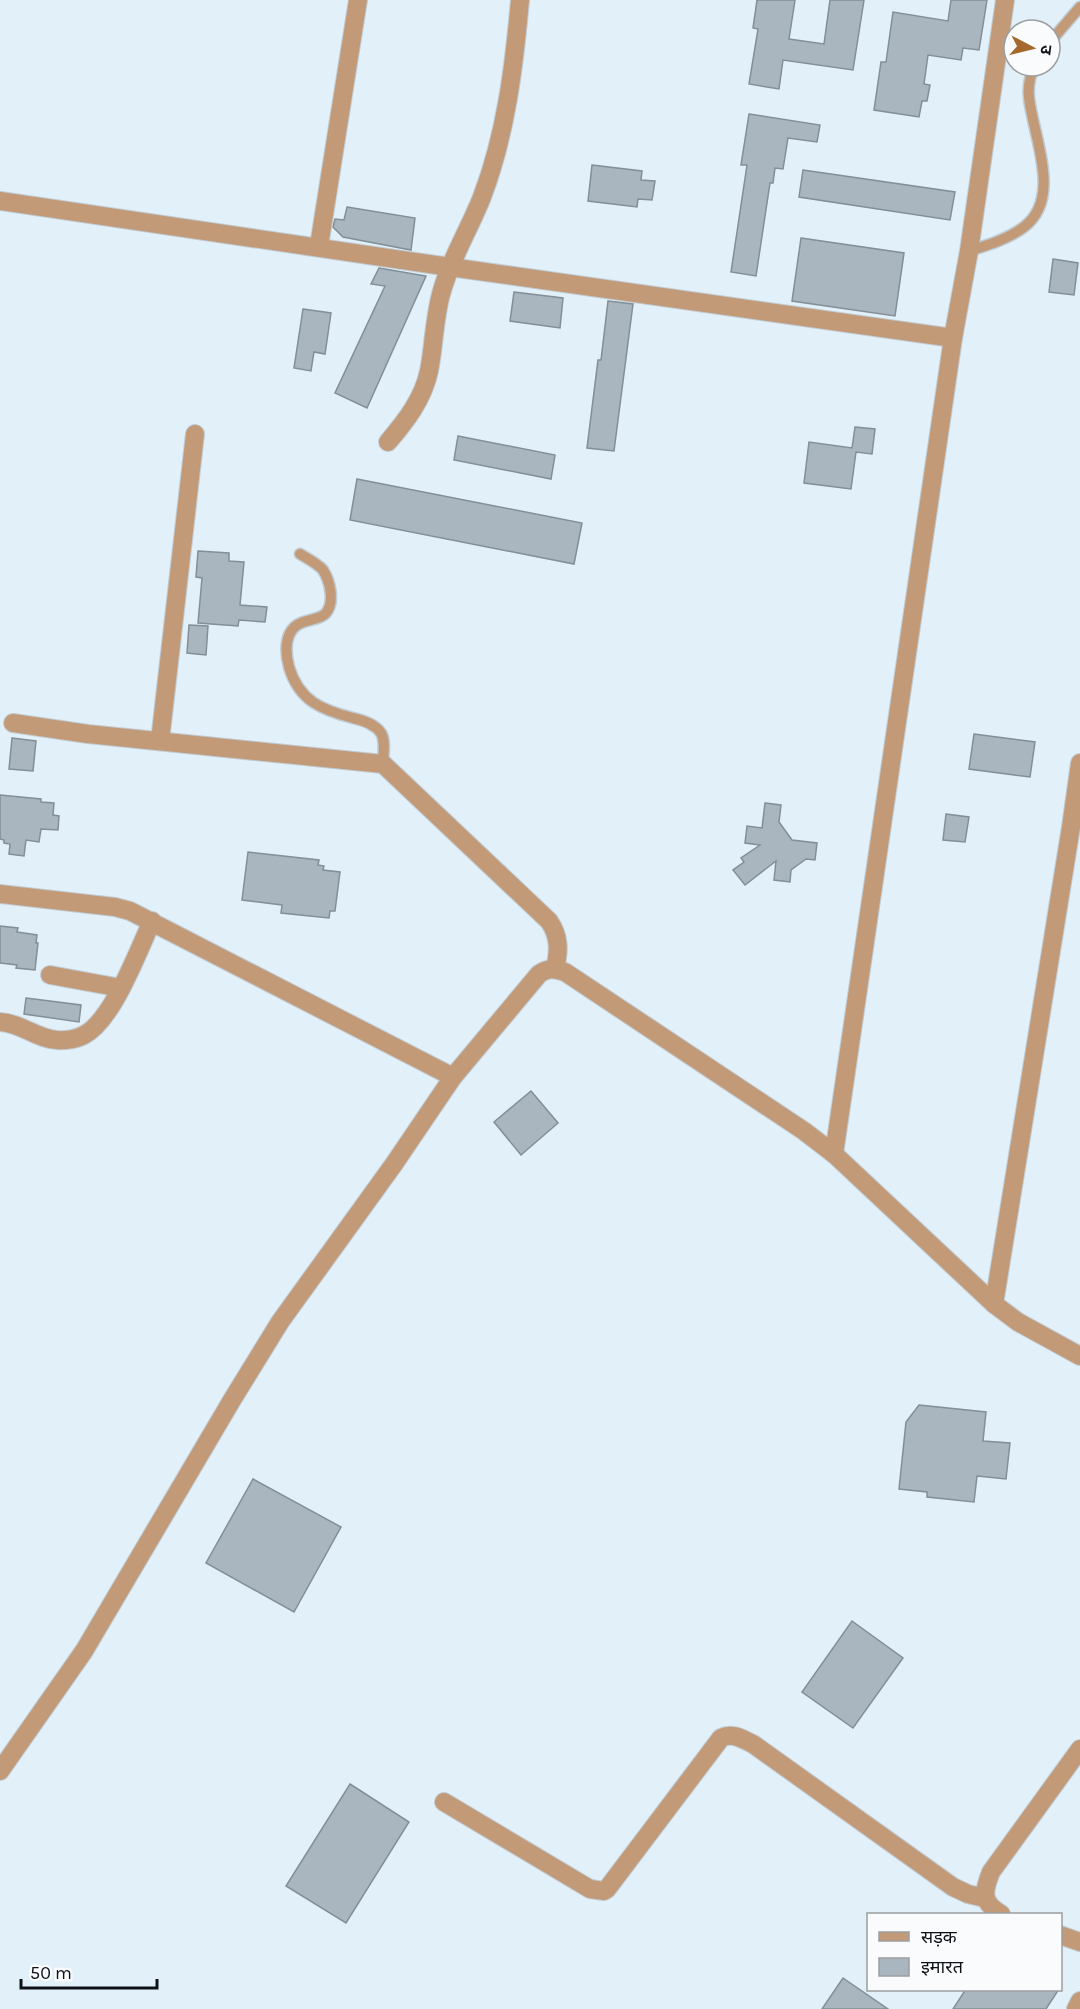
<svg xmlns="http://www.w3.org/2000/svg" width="1080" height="2009" viewBox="0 0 1080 2009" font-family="Karla,'Noto Sans Devanagari',sans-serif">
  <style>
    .building { fill: #a9b6bf; stroke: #828f97; stroke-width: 1.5 }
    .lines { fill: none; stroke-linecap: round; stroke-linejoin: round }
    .lane-casing { stroke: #c0ccd5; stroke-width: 13 }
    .street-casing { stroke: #c0ccd5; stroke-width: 20 }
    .lane { stroke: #c39a77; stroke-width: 10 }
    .street { stroke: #c39a77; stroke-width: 18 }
  </style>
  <rect width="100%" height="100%" fill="#e2f0f9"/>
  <g class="building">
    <path d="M 757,0 L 795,0 L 789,39 L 824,44 L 830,0 L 864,0 L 853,70 L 783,60 L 779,89 L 749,84 L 758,29 L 753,28 Z"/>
    <path d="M 951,0 L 987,0 L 979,50 L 963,48 L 961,60 L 928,55 L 924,84 L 930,85 L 927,101 L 922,101 L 919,117 L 874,110 L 881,62 L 886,62 L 893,12 L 948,21 Z"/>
    <path d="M 749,114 L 820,125 L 817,142 L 788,138 L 783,169 L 775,168 L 773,183 L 770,183 L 756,276 L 731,272 L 747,165 L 741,165 Z"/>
    <path d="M 592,165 L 642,171 L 641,180 L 655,181 L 652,200 L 638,199 L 637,207 L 588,201 Z"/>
    <path d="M 803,170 L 955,192 L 950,220 L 799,197 Z"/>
    <path d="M 347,207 L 415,218 L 411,250 L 343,237 L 333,227 L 335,219 L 344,220 Z"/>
    <path d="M 801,238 L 904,253 L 895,316 L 792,301 Z"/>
    <path d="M 1053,259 L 1078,263 L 1074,295 L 1049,292 Z"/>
    <path d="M 379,268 L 426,276 L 367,408 L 335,393 L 385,286 L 371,284 Z"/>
    <path d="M 514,292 L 563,298 L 560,328 L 510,321 Z"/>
    <path d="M 608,301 L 633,304 L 614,451 L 587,448 L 598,360 L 601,360 Z"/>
    <path d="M 303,309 L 331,313 L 325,354 L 314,352 L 311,371 L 294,368 Z"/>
    <path d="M 855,427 L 875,429 L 872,454 L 856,452 L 851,489 L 804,483 L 809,442 L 852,448 Z"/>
    <path d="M 458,436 L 555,455 L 551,479 L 454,460 Z"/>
    <path d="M 357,479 L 582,523 L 574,564 L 350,520 Z"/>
    <path d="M 198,551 L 229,553 L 229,561 L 244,562 L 240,605 L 267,607 L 265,622 L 239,620 L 238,626 L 198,623 L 202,578 L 196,577 Z"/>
    <path d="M 189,625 L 208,626 L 206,655 L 187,653 Z"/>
    <path d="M 974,734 L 1035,742 L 1030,777 L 969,769 Z"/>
    <path d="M 12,738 L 36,741 L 33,771 L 9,769 Z"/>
    <path d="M 0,795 L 41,799 L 41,802 L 54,803 L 53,815 L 59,816 L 58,830 L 41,829 L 39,842 L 26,840 L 24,856 L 9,854 L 10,844 L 4,843 L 4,840 L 0,839 Z"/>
    <path d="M 765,803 L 781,805 L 779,822 L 792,840 L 817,843 L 815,860 L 806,859 L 791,870 L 790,882 L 774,880 L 776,861 L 745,885 L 733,870 L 744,862 L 741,858 L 760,845 L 745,843 L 747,826 L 762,828 Z"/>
    <path d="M 946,814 L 969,817 L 965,842 L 943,840 Z"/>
    <path d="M 248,852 L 319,860 L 318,865 L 324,866 L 323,870 L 340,872 L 335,911 L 330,911 L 329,918 L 281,913 L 282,905 L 242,900 Z"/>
    <path d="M 0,926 L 18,928 L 17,932 L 37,935 L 36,943 L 38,943 L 35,970 L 16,968 L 17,965 L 0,963 Z"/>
    <path d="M 26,998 L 81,1005 L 79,1022 L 24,1014 Z"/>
    <path d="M 531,1091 L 558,1123 L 521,1155 L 494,1122 Z"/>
    <path d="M 919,1405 L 986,1412 L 983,1441 L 1010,1443 L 1006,1479 L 977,1476 L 974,1502 L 927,1497 L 927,1492 L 899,1489 L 906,1422 Z"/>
    <path d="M 253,1479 L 341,1527 L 294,1612 L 206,1563 Z"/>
    <path d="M 852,1621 L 903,1658 L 853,1728 L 802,1692 Z"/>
    <path d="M 350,1784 L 409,1822 L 346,1923 L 286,1886 Z"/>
    <path d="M 843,1978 L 888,2009 L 822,2009 Z"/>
    <path d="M 966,1989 L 1059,1989 L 1046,2009 L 953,2009 Z"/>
  </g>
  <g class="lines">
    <g class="lane-casing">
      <g id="lane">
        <path d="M 1050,42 L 1080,7"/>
        <path d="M 969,251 C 988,245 1008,239 1024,227 C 1056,203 1041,156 1034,124 C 1029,101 1025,89 1034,66"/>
        <path d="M 300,554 C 308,559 317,563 323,570 C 330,581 335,602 326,613 C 320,620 308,619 301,623 C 284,630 285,652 289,667 C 299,701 322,710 353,718 C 362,720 375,724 381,733 C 386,741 383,755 383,764"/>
      </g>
    </g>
    <g class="street-casing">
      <g id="street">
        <path d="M 0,201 L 450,267 L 953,338"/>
        <path d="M 319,246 L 358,0"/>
        <path d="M 388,442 C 406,421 423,399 429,371 C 434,346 434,320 441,294 C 450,260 469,230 482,197 C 506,134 514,67 520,0"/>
        <path d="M 13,723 L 88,734 L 383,764 L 549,921 C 560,937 559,951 555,969"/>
        <path d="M 160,741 L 195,434"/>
        <path d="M 0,894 L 115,907 L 130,911 L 453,1077"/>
        <path d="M 50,975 L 121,988"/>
        <path d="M 0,1022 C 21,1023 37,1039 57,1040 C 65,1041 77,1039 84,1035 C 113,1020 138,951 152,921"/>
        <path d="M 834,1154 L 953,338 L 969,251 L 1005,0"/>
        <path d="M 994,1304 L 1071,827 L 1080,763"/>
        <path d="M 0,1771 L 84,1651 L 232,1400 L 280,1322 L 394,1164 L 453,1077 L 539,974 C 549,967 555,969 565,972 L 804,1131 L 834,1154 L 994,1304 L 1018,1322 L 1080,1356"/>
        <path d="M 444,1802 L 590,1889 L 604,1891 L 607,1889 L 721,1738 C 733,1732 742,1739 753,1744 L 953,1887 L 968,1894 L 985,1898"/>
        <path d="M 1001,1914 C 981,1902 983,1892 991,1872 L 1080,1749"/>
        <path d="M 1060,1935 L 1080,1942"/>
        <path d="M 1076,2009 L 1080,2001"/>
      </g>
    </g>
    <use href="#lane" class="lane"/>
    <use href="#street" class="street"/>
  </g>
  <rect x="867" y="1913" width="195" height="78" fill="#f9fbfd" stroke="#9b9ea1" stroke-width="1.5"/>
  <rect x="879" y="1932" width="30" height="9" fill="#c39a77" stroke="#9b9ea1" stroke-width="1.5"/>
  <text x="921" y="1943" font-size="18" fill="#0e1216">सड़क</text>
  <rect x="879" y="1958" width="30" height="18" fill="#a9b6bf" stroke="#9b9ea1" stroke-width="1.5"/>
  <text x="921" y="1973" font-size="18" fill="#0e1216">इमारत</text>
  <g transform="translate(1032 48) rotate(97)"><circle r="28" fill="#f9fbfd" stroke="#9b9ea1" stroke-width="1.5"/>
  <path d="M0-4.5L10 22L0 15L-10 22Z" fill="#a6692d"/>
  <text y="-9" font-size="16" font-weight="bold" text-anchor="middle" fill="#0e1216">उ</text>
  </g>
  <path d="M21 1979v9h136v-9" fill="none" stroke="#0e1216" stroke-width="3"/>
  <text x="30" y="1979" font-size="18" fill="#0e1216" stroke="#f9fbfd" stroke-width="4.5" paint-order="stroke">50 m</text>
</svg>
